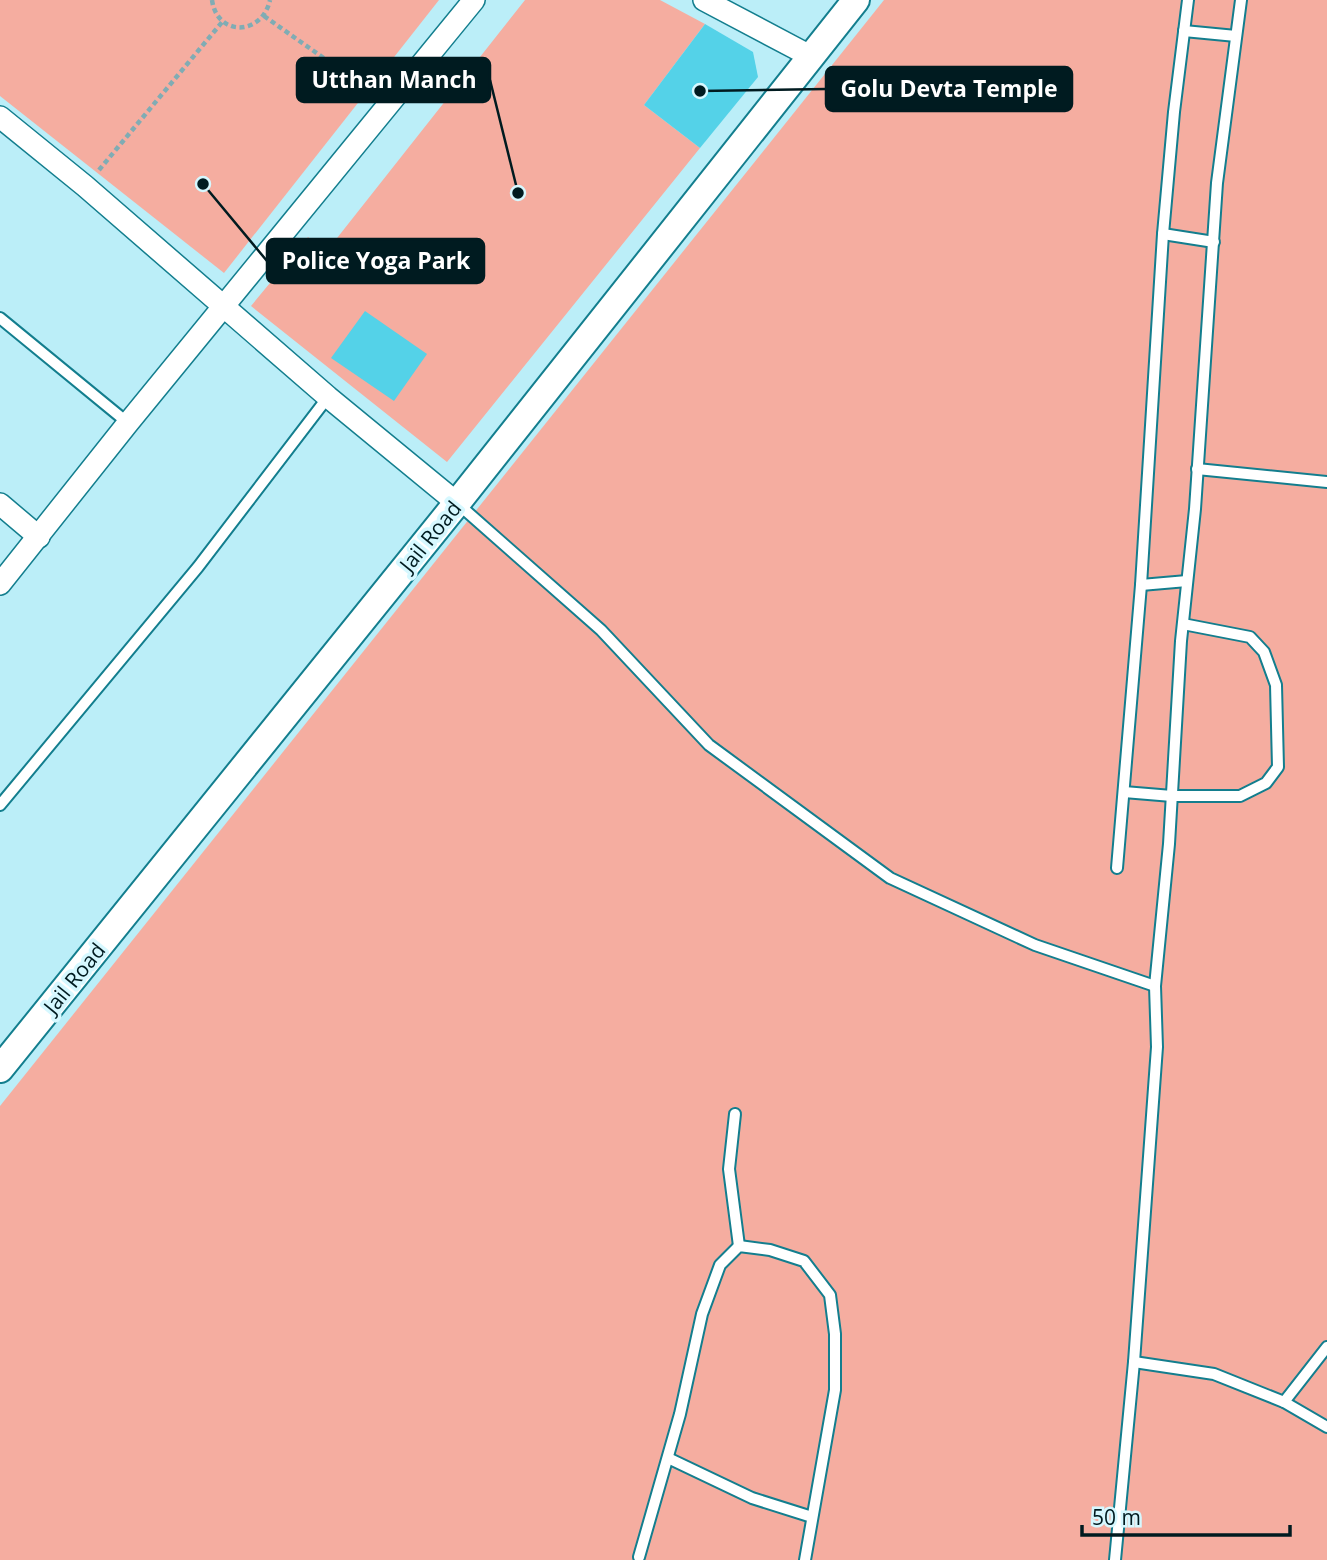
<svg xmlns="http://www.w3.org/2000/svg" width="1327" height="1560" viewBox="0 0 1327 1560" font-family="'Open Sans',sans-serif">
  <style>
    .green { fill: #f5ada0 }
    .building { fill: #54d2e8 }
    .lines { fill: none; stroke-linecap: round; stroke-linejoin: round }
    .service-casing { stroke: #137e8e; stroke-width: 14 }
    .minor-casing { stroke: #137e8e; stroke-width: 24 }
    .tertiary-casing { stroke: #137e8e; stroke-width: 30 }
    .path { stroke: #80acb4; stroke-width: 4.5; stroke-dasharray: 5 3.5; stroke-linecap: butt }
    .service { stroke: #fff; stroke-width: 10 }
    .minor { stroke: #fff; stroke-width: 21 }
    .tertiary { stroke: #fff; stroke-width: 26 }
    .labels { text-anchor: middle; dominant-baseline: central; stroke-width: 7; stroke-linejoin: round; paint-order: stroke }
    .street-label { font-size: 21px; fill: #001b20; stroke: #d6f8ff }
    .leader { fill: none; stroke: #001b20; stroke-width: 2.5 }
    .callout-dot { fill: #001b20; stroke: #d6f8ff; stroke-width: 2.5 }
    .callout { fill: #001b20; stroke: #001b20; stroke-width: 2.5 }
    .callout-label { font-size: 23px; text-anchor: middle; font-weight: bold; fill: #fff }
  </style>
  <rect width="100%" height="100%" fill="#bbeef8"/>
  <g class="green">
    <path d="M 0,0 L 439,0 L 224,273 L 0,96 Z"/>
    <path d="M 525,0 L 660,0 L 705,24 L 644,105 L 700,148 L 447,462 L 251,306 L 308,237 L 326,252 Z"/>
    <path d="M 884,0 L 1327,0 L 1327,1560 L 0,1560 L 0,1106 Z"/>
  </g>
  <g class="building">
    <path d="M 705,24 L 753,52 L 758,77 L 700,148 L 644,105 Z"/>
    <path d="M 365,311 L 427,354 L 394,401 L 331,358 Z"/>
  </g>
  <g class="lines">
    <g class="service-casing">
      <g id="service">
        <path d="M 1184,31 L 1236,36"/>
        <path d="M 1163,234 L 1214,242"/>
        <path d="M 0,318 L 128,423"/>
        <path d="M 1197,469 L 1327,482"/>
        <path d="M 457,503 L 601,630 L 709,745 L 890,878 L 1035,945 L 1155,986"/>
        <path d="M 1141,585 L 1187,581"/>
        <path d="M 1124,792 L 1172,796 L 1240,796 L 1266,783 L 1278,767 L 1276,685 L 1264,652 L 1250,637 L 1183,624"/>
        <path d="M 0,805 L 198,567 L 328,397"/>
        <path d="M 1117,868 L 1141,585 L 1163,234 L 1174,112 L 1188,0"/>
        <path d="M 735,1114 L 729,1169 L 739,1246"/>
        <path d="M 1134,1362 L 1214,1374 L 1284,1402 L 1327,1427"/>
        <path d="M 1284,1402 L 1327,1347"/>
        <path d="M 668,1458 L 752,1498 L 812,1517"/>
        <path d="M 639,1557 L 680,1414 L 702,1314 L 720,1265 L 739,1246 L 770,1250 L 804,1261 L 830,1295 L 835,1334 L 835,1390 L 805,1560"/>
        <path d="M 1115,1560 L 1134,1362 L 1157,1047 L 1155,986 L 1169,844 L 1181,641 L 1195,509 L 1217,183 L 1241,0"/>
      </g>
    </g>
    <g class="minor-casing">
      <g id="minor">
        <path d="M 704,0 L 812,57"/>
        <path d="M 0,117 L 85,186 L 328,397 L 457,503"/>
        <path d="M 0,504 L 39,537"/>
        <path d="M 0,584 L 128,423 L 474,0"/>
      </g>
    </g>
    <g class="tertiary-casing">
      <path id="tertiary" d="M 0,1069 L 457,503 L 856,0"/>
    </g>
    <g class="path">
      <path d="M 212,0 C 217,37 262,36 270,0"/>
      <path d="M 264,16 L 369,90"/>
      <path d="M 99,170 L 223,21"/>
    </g>
    <use href="#service" class="service"/>
    <use href="#minor" class="minor"/>
    <use href="#tertiary" class="tertiary"/>
  </g>
  <g class="labels">
    <g class="street-label">
      <text transform="translate(430 536) rotate(-51)">Jail Road</text>
      <text transform="translate(74 978) rotate(-51)">Jail Road</text>
    </g>
  </g>
  <path class="leader" d="M518 193L490 80M700 91L826 89M203 184L267 261"/>
  <g class="callout-dot">
    <circle cx="518" cy="193" r="7"/>
    <circle cx="700" cy="91" r="7"/>
    <circle cx="203" cy="184" r="7"/>
  </g>
  <g class="callout">
    <rect x="297" y="58" width="193" height="44" rx="7"/>
    <rect x="826" y="67" width="246" height="44" rx="7"/>
    <rect x="267" y="239" width="217" height="44" rx="7"/>
  </g>
  <g class="callout-label">
    <text x="394" y="88">Utthan Manch</text>
    <text x="949" y="97">Golu Devta Temple</text>
    <text x="376" y="269">Police Yoga Park</text>
  </g>
  <path d="M1082 1525v10h208v-10" fill="none" stroke="#001b20" stroke-width="3.5"/>
  <text x="1092" y="1525" font-size="21" fill="#001b20" stroke="#d6f8ff" stroke-width="5" paint-order="stroke">50 m</text>
</svg>
